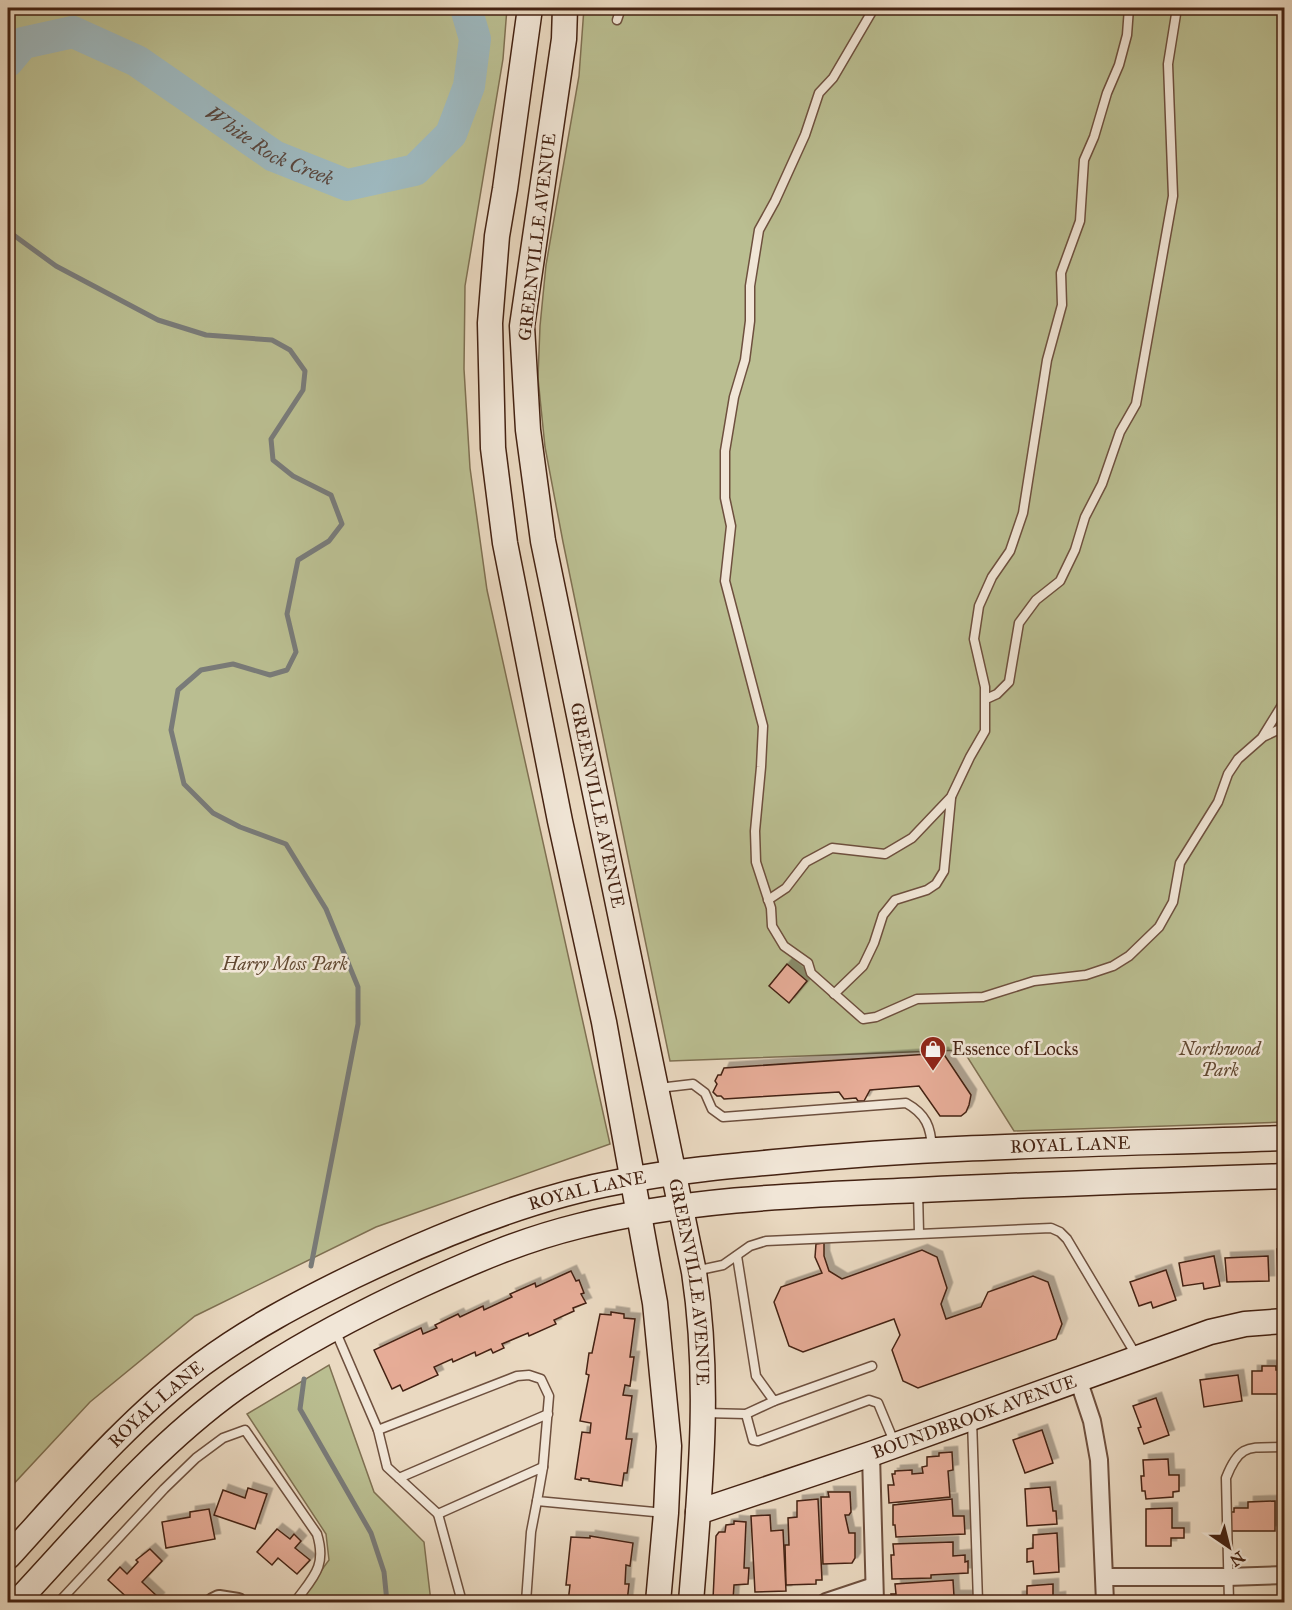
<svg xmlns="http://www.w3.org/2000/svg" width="1292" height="1610" viewBox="0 0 1292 1610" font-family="'IM FELL Great Primer',serif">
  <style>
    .green { fill: #babe91; stroke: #7f7052; stroke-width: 1.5 }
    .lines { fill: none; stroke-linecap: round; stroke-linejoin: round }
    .stream { stroke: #797b79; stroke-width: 5 }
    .river { stroke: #9db7bd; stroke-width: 32 }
    .building { fill: #e6ac97; stroke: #442212; stroke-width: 1.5; filter: url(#shadow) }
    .lane-casing { stroke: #6e503e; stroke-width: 11 }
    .street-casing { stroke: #6e503e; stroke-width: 20 }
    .secondary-casing { stroke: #442212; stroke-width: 27 }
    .lane { stroke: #f1e6d7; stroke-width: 8 }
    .street { stroke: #f1e6d7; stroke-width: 16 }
    .secondary { stroke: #f1e6d7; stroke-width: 24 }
    .labels { text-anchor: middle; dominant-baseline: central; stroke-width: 5; stroke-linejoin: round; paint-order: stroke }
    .street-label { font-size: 18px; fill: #442212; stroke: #f1e6d7 }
    .park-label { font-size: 18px; font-style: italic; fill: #624932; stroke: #f1e6d7 }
    .poi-label { font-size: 18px; fill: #442212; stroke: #f1e6d7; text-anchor: start }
    .water-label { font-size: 20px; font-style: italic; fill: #5a473d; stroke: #f1e6d7 }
  </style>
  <defs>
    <filter id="shadow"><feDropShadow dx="5.5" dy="-5.5" stdDeviation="0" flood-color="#0004"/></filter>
  </defs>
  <rect width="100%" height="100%" fill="#ead9c1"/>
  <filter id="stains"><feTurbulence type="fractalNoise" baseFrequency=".00333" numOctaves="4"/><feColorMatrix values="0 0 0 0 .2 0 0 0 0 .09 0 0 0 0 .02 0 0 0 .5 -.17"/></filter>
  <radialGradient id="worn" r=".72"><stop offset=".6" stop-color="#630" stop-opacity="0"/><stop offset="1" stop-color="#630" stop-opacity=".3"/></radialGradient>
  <g class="green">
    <path d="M 8,8 L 507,8 L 503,59 L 465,286 L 464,369 L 470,468 L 487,590 L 610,1144 L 376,1227 L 195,1316 L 90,1402 L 8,1490 Z"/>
    <path d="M 584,8 L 1284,8 L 1284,1122 L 1014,1131 L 963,1050 L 670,1061 L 563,542 L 545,447 L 538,378 L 540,326 L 546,265 L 579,76 Z"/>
    <path d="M 329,1365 L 374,1492 L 424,1542 L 431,1602 L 298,1602 L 329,1560 L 326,1534 L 247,1414 Z"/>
  </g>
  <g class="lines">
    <g class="stream">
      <path d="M 8,231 L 56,266 L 158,320 L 206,335 L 272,340 L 290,350 L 305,371 L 303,390 L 271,439 L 273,460 L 293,476 L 331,495 L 342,524 L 329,541 L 298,560 L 287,614 L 296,652 L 287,670 L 270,675 L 233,664 L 201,670 L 178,690 L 171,730 L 184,784 L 213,813 L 240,827 L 286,844 L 326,909 L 358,987 L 358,1024 L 311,1266"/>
      <path d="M 304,1379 L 300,1409 L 371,1533 L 384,1572 L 387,1602"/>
    </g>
    <path class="river" id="s1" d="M 8,61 L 23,43 L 73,32 L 137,61 L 274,156 L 347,185 L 415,170 L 451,134 L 469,86 L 475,39 L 466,8"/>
  </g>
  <g class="building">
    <path d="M 787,964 L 807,981 L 789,1003 L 769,986 Z"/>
    <path d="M 943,1053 L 971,1095 L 969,1105 L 966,1112 L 961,1116 L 940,1116 L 919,1086 L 870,1090 L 864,1101 L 858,1101 L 856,1098 L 844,1099 L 839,1092 L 724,1099 L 721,1096 L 717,1096 L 713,1092 L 717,1084 L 715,1081 L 718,1075 L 721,1075 L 724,1068 Z"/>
    <path d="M 824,1243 L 824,1256 L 829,1271 L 842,1279 L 922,1250 L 937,1257 L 947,1288 L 941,1304 L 946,1319 L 981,1307 L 988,1292 L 1033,1276 L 1048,1282 L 1062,1324 L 1056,1339 L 918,1388 L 903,1381 L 892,1350 L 900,1335 L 894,1319 L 803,1352 L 789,1346 L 774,1302 L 781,1287 L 822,1273 L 815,1257 L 816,1244 Z"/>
    <path d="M 1277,1249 L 1284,1249 L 1284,1274 L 1278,1274 Z"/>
    <path d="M 1214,1256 L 1220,1286 L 1204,1289 L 1203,1283 L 1183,1286 L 1179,1263 Z"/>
    <path d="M 1268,1256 L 1269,1281 L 1227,1282 L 1225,1258 Z"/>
    <path d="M 1166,1270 L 1176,1300 L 1153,1308 L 1151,1302 L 1139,1306 L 1130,1282 Z"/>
    <path d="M 571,1271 L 576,1281 L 579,1280 L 584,1293 L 581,1294 L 586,1303 L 573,1308 L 574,1311 L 554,1320 L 556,1324 L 529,1336 L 528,1333 L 502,1344 L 504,1348 L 493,1353 L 491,1349 L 476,1356 L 475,1352 L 453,1362 L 452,1359 L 434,1367 L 438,1375 L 403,1391 L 400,1385 L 392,1389 L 374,1350 L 421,1328 L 423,1334 L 437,1328 L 435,1325 L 458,1314 L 460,1317 L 483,1306 L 484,1310 L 512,1297 L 510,1294 L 535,1283 L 536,1287 Z"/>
    <path d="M 611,1312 L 624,1314 L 624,1318 L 635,1319 L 630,1357 L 634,1357 L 630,1386 L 625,1385 L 623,1395 L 632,1396 L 626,1439 L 632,1439 L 627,1473 L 624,1473 L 622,1486 L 589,1481 L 589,1479 L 581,1478 L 581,1480 L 575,1479 L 582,1432 L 590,1433 L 591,1423 L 580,1421 L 589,1375 L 586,1374 L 589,1353 L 592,1353 L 600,1314 L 611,1315 Z"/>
    <path d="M 1262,1366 L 1276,1366 L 1276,1370 L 1284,1370 L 1284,1394 L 1252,1394 L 1252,1371 L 1262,1371 Z"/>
    <path d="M 1238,1375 L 1242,1401 L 1204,1407 L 1200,1380 Z"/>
    <path d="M 1156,1398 L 1169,1435 L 1144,1444 L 1138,1428 L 1141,1427 L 1133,1406 Z"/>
    <path d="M 1042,1430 L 1053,1463 L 1025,1473 L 1013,1440 Z"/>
    <path d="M 952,1452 L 953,1470 L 948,1471 L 950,1497 L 889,1503 L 888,1485 L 894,1485 L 892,1474 L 895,1474 L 895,1471 L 912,1470 L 912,1474 L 923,1473 L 922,1467 L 927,1466 L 927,1457 L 939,1456 L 939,1453 Z"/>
    <path d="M 1168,1459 L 1169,1475 L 1179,1475 L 1179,1491 L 1173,1492 L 1173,1497 L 1146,1499 L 1145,1491 L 1142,1491 L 1141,1476 L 1144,1476 L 1143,1460 Z"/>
    <path d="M 1050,1487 L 1053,1511 L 1056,1511 L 1057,1524 L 1027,1526 L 1025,1489 Z"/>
    <path d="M 248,1488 L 267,1494 L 255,1529 L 214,1515 L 223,1490 L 245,1498 Z"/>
    <path d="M 828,1492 L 850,1492 L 851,1512 L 849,1515 L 845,1515 L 849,1533 L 855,1533 L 855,1558 L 852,1563 L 823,1564 L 821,1497 L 829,1497 Z"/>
    <path d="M 818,1499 L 822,1580 L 816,1580 L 816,1584 L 786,1585 L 785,1545 L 789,1545 L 788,1518 L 797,1517 L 797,1501 Z"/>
    <path d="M 952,1499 L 953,1516 L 964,1516 L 965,1534 L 896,1537 L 895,1525 L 893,1525 L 893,1505 Z"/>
    <path d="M 1275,1501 L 1275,1531 L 1230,1531 L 1230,1512 L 1234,1512 L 1234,1508 L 1248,1508 L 1248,1502 Z"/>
    <path d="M 1172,1508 L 1172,1528 L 1184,1528 L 1184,1538 L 1171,1538 L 1171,1546 L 1146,1546 L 1146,1509 Z"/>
    <path d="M 209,1509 L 215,1539 L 166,1548 L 162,1522 L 190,1517 L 190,1512 Z"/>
    <path d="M 770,1515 L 771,1531 L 783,1530 L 786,1591 L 755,1592 L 751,1516 Z"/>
    <path d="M 734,1521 L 746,1522 L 744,1568 L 749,1568 L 748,1584 L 734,1585 L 733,1600 L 713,1599 L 716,1536 L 719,1532 L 725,1532 L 726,1525 L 734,1524 Z"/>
    <path d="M 277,1529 L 290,1539 L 294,1534 L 301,1541 L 295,1548 L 310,1560 L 297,1574 L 278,1558 L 272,1565 L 257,1552 Z"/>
    <path d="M 1057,1533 L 1059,1572 L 1034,1574 L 1033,1561 L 1027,1562 L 1027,1549 L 1033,1548 L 1033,1535 Z"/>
    <path d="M 590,1536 L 633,1543 L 630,1566 L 626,1565 L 625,1584 L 629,1584 L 627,1602 L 568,1602 L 570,1585 L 566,1585 L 571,1537 L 590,1538 Z"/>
    <path d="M 953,1542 L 953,1556 L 965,1555 L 965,1562 L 968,1561 L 968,1573 L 931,1575 L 931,1578 L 892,1579 L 891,1555 L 894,1555 L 893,1544 Z"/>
    <path d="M 150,1549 L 162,1561 L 142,1582 L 159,1598 L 155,1602 L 132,1602 L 108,1580 L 120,1567 L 127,1574 L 138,1562 L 136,1560 Z"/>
    <path d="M 953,1580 L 954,1596 L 969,1596 L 969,1602 L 892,1602 L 891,1594 L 896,1594 L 895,1584 Z"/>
    <path d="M 1053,1584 L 1053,1598 L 1060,1597 L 1060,1602 L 1017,1602 L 1017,1597 L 1027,1596 L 1027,1586 Z"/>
  </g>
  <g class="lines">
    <g class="lane-casing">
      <g id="lane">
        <path d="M 874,8 L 833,78 L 819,93 L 805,135 L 775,201 L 759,230 L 750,286 L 750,321 L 745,360 L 734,397 L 725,451 L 725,498 L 731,526 L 725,581 L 763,726 L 761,767 L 755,831 L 756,862 L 771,908 L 772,926 L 784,946 L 808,963 L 811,973 L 863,1019 L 876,1017 L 917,999 L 983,997 L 1034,981 L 1086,975 L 1113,966 L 1129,956 L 1159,927 L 1173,902 L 1180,863 L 1218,802 L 1228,774 L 1238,759 L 1263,737 L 1284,727"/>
        <path d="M 617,20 L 621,8"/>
        <path d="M 986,699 L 997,694 L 1009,682 L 1019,623 L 1036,600 L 1060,581 L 1075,550 L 1085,517 L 1102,484 L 1120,432 L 1136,404 L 1173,196 L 1168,64 L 1177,8"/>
        <path d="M 1263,736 L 1284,702"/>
        <path d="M 768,900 L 786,888 L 806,862 L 832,848 L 885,854 L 912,838 L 951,797 L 970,757 L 985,731 L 985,687 L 974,639 L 979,606 L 992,577 L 1010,551 L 1023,513 L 1047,360 L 1062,305 L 1061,273 L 1080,221 L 1084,160 L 1094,137 L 1107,93 L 1119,65 L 1127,35 L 1129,8"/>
        <path d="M 834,994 L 863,966 L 874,943 L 883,915 L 895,900 L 927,890 L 936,884 L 944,871 L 951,798"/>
        <path d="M 659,1088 L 693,1084 L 705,1093 L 712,1109 L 723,1117 L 906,1103 C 926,1114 931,1127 932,1149"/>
        <path d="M 918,1192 L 919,1233"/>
        <path d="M 737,1256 L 756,1376 L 774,1401 L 872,1366"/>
        <path d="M 695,1271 L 723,1265 L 750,1246 L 766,1241 L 1051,1228 L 1060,1232 L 1067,1239 L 1136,1355"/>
        <path d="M 335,1330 L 378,1430 L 387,1467 L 438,1514 L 543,1467 L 537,1501 L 665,1513"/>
        <path d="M 705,1413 L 746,1414 L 774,1401"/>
        <path d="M 746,1414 L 753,1440 L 758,1441 L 869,1400 L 878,1403 L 895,1444"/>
        <path d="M 972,1420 L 978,1602"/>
        <path d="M 378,1430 L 517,1376 L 529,1375 L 541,1379 L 549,1396 L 543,1467"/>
        <path d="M 399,1478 L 548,1414"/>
        <path d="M 438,1514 L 462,1602"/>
        <path d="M 59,1602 L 164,1489 L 196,1458 L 223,1438 L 245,1430 L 317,1534 C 327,1567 313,1577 295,1602"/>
        <path d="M 526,1602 L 531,1532 L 537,1501"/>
        <path d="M 1229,1602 L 1226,1478 C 1240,1442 1250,1448 1284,1447"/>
      </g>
    </g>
    <g class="street-casing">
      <g id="street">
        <path d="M 1078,1379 L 1092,1421 L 1099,1460 L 1105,1602"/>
        <path d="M 871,1454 L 875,1602"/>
        <path d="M 1105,1577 L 1227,1577 L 1284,1575"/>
        <path d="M 213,1602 L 219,1599 L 238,1602"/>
        <path d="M 826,1602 L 874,1586"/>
      </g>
    </g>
    <g class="secondary-casing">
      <g id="secondary">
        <path d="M 530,8 L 505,189 L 497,236 L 490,323 L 493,448 L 505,543 L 560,821 L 604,1022 L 655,1303 L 669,1446 L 666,1513 L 658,1602"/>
        <path id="s2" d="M 565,8 L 564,39 L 522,326 L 528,430 L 543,541 L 694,1272 C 711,1384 700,1490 691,1602"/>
        <path id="s3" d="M 698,1512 L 871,1454 L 1210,1332 L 1245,1324 L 1284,1321"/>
        <path id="s4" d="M 8,1557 C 69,1490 129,1419 202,1364 C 249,1329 301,1302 354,1276 C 435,1237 529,1198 618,1182 C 674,1171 730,1166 786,1161 C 951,1145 1118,1144 1284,1138"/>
        <path d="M 17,1602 C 86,1528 154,1446 237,1387 C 295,1347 358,1314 421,1285 C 474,1261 522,1240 579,1226 C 690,1198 806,1195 920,1190 C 1041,1184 1163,1180 1284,1176"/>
      </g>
    </g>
    <use href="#lane" class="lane"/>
    <use href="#street" class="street"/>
    <use href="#secondary" class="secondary"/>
  </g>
  <defs>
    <g id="shop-pin" transform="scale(1.35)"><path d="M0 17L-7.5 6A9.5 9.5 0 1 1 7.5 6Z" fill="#8f2418" stroke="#f1e6d7"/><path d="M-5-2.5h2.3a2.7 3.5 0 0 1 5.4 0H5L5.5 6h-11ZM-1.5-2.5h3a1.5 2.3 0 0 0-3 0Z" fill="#fff"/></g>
  </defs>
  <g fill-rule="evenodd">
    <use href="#shop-pin" x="933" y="1049"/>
  </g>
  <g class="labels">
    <g class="street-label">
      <text transform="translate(537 237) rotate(-83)">GREENVILLE AVENUE</text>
      <text stroke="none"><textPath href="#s2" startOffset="807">GREENVILLE AVENUE</textPath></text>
      <text stroke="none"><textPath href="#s4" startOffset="1185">ROYAL LANE</textPath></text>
      <text stroke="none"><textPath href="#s4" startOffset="699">ROYAL LANE</textPath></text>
      <text stroke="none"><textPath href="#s2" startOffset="1293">GREENVILLE AVENUE</textPath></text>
      <text stroke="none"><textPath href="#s4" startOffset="213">ROYAL LANE</textPath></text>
      <text stroke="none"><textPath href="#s3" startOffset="292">BOUNDBROOK AVENUE</textPath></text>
    </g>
    <g class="park-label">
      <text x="285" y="964">Harry Moss Park</text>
      <text x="1220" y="1049">Northwood<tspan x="1220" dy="21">Park</tspan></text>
    </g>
    <g class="poi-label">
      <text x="952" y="1049">Essence of Locks</text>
    </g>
    <g class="water-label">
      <text stroke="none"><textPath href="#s1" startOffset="303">White Rock Creek</textPath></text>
    </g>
  </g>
  <rect width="1292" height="1610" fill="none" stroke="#ead9c1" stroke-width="30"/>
  <rect x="9" y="9" width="1274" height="1592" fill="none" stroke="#442212" stroke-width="3"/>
  <rect x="15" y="15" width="1262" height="1580" fill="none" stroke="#442212" stroke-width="1.5"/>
  <g transform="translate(1229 1547) rotate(145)" stroke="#f1e6d7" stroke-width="4.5" paint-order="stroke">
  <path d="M0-4.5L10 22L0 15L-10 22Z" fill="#442212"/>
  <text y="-9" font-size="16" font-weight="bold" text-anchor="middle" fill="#442212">N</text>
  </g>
  <rect width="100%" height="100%" filter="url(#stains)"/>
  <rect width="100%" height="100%" fill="url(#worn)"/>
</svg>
